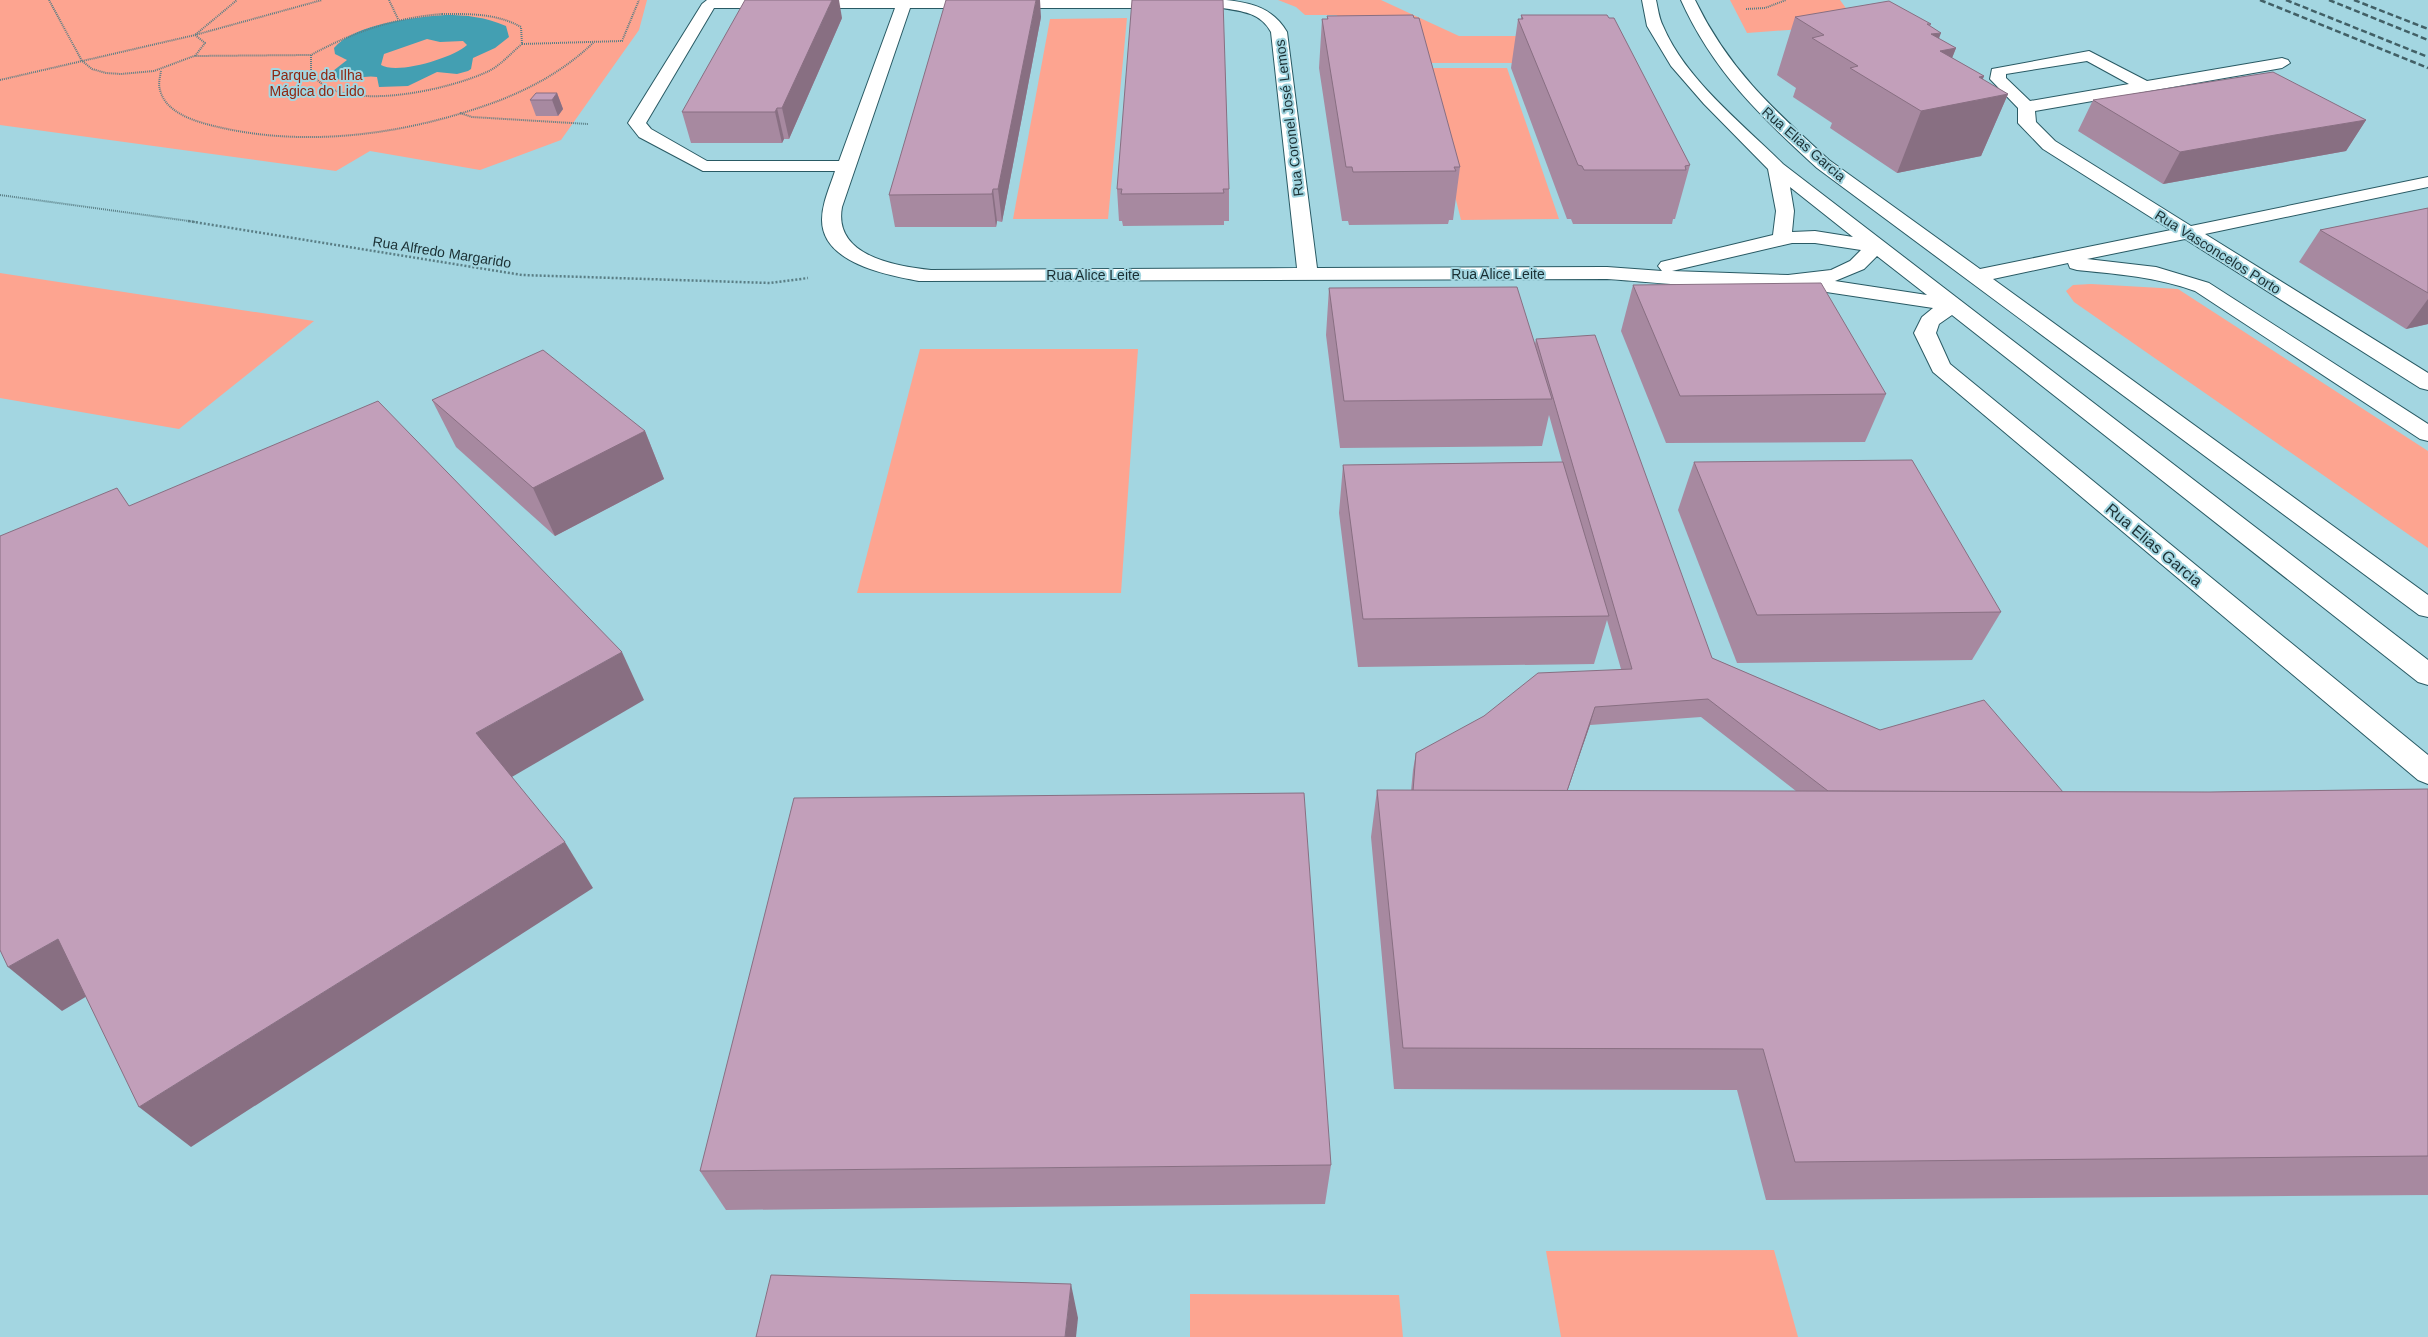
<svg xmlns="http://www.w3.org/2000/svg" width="2428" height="1337" viewBox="0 0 2428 1337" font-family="Arial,sans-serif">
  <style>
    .green { fill: #fda490 }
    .water { fill: #439fb2; fill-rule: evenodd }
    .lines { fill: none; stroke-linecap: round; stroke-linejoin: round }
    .minor-casing { stroke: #295a64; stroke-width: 2 }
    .path-far1 { stroke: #5a7e85; stroke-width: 2; stroke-dasharray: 1 1; stroke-linecap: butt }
    .path { stroke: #5a7e85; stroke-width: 2.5; stroke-dasharray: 2 2; stroke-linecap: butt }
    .minor { fill: #fff; fill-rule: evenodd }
    .rail { stroke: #426066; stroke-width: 2.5; stroke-dasharray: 6 3; stroke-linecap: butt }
    .wall { fill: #a789a0; fill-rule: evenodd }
    .shaded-wall { fill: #886f82 }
    .building { fill: #c29fba; stroke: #886f82 }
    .labels { text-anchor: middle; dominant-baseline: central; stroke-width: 4; stroke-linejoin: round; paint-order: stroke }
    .far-park-label { font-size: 14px; fill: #8f2610; stroke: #a3d6e1 }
    .far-street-label { font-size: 14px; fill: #1a2f33; stroke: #a3d6e1 }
    .street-label { font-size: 16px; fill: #1a2f33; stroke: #a3d6e1 }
  </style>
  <rect width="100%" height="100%" fill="#a3d6e1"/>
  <g class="green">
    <path d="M 0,0 L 647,0 L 639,30 L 561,140 L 480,170 L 370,151 L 336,171 L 0,125 Z"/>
    <path d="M 1278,0 L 1381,0 L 1459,36 L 1618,36 L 1594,63 L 1346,63 L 1337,15 L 1305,15 L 1296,7 Z"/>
    <path d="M 1730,0 L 1840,0 L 1858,25 L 1747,33 Z"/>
    <path d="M 1127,18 L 1108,219 L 1013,219 L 1050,19 Z"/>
    <path d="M 1423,68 L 1507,68 L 1559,219 L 1461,220 Z"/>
    <path d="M 0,273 L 314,321 L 179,429 L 0,398 Z"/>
    <path d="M 2091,284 L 2178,289 L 2428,451 L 2428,548 L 2074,302 L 2066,291 L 2073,285 Z"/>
    <path d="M 920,349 L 1138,349 L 1121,593 L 857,593 Z"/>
    <path d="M 1774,1250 L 1798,1337 L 1561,1337 L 1546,1251 Z"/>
    <path d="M 1190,1294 L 1399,1295 L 1403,1337 L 1190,1337 Z"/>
  </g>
  <path class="water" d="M 445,15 C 467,15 485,17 506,26 L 509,37 L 495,48 L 473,58 L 471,69 L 468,71 L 457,74 L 437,72 L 408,86 L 379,87 L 377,77 C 362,74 346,84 331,77 L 333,71 L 347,60 L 335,54 L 334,48 C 354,24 415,17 445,15 ZM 427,39 L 440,42 L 463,41 L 467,45 C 453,58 397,75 381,65 L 384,54 Z"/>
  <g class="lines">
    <g class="minor-casing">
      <g id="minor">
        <path d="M 1226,0 C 1252,3 1273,8 1287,32 L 1317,268 L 1607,267 L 1662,271 L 1658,266 L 1661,262 L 1773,235 L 1776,211 L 1768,169 L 1704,104 L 1671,66 L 1647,26 L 1642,0 L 1656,0 C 1658,9 1659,18 1663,26 C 1685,79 1743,124 1783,164 L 2428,660 L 2428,685 L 2418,682 L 1952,315 L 1939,324 L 1936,333 L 1950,364 L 2428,755 L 2428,784 L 2418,780 L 1933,372 L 1914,333 L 1922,317 L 1933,308 L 1813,290 L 1806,288 L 1804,285 C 1739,293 1671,283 1607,279 L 919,281 C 887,275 822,263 822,220 C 822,203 830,187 835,171 L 703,171 L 639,137 L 628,123 L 702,4 L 707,0 ZM 714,8 L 895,8 L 839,161 L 707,161 L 651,129 L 646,123 ZM 910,8 L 1222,8 C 1242,11 1261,13 1271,32 L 1297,268 L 931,270 C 895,266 833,256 842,207 ZM 1790,187 L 1853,237 L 1815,231 L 1792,232 L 1794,211 ZM 1792,243 L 1815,243 L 1861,250 L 1850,261 L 1831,270 L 1788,275 L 1672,271 ZM 1877,256 L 1927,295 L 1835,281 L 1864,269 Z"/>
        <path d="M 1681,0 L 1695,0 C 1729,70 1773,109 1829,160 L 1980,269 L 2171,230 L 2043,149 L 2018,123 L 2018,108 L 1990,79 L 1992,69 L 2089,51 L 2147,81 L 2282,58 L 2288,60 L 2290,63 L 2282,68 L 2035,111 L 2036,122 L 2055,141 L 2191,226 L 2428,177 L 2428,187 L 2205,234 L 2428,373 L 2428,390 L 2420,388 L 2185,239 L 2087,259 L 2156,267 L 2209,283 L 2428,424 L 2428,441 L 2420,439 L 2195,291 C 2157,277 2117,274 2077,270 L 2070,268 L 2068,263 L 1993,279 L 2428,595 L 2428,617 L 2419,615 L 1817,168 C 1760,116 1713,71 1681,0 ZM 2087,61 L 2129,84 L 2030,101 L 2006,78 L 2006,74 Z"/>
      </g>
    </g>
    <g class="path-far1">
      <path d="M 49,0 L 82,61 L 92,69 L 106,73 L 121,74 L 154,71 L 194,56 L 311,55"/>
      <path d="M 389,0 L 398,19"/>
      <path d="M 1746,9 L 1765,8 L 1786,0"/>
      <path d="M 442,14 C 469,14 496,13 521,27 L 522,44 C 512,52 501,65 489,71 C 451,89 359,110 322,84 C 318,81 314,76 311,73 L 311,55 C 353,32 394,18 442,14 Z"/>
      <path d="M 522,44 L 622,41 L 639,0"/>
      <path d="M 195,56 L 205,43 L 195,35 L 237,0"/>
      <path d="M 161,71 C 160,77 158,84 160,90 C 166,113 194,121 214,126 C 307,149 409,134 498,101 C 534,87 566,69 594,42"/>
      <path d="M 0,80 L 195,35 L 322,0"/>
      <path d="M 460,113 L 472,117 L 588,124"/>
      <path d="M 0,195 L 196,222"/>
    </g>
    <path class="path" d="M 188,221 L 522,275 L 770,283 L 808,278"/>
    <use href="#minor" class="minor"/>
    <g class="rail">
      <path d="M 2260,0 L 2428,68"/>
      <path d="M 2286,0 L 2428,57"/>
      <path d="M 2329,0 L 2428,40"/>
      <path d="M 2354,0 L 2428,29"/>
    </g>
  </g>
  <g class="wall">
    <path d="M 1521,15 L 1690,165 L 1675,219 L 1673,219 L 1672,224 L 1573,224 L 1571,219 L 1567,219 L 1511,68 L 1518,19 L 1521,19 Z"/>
    <path d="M 1327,16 L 1460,167 L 1453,220 L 1449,220 L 1448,224 L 1349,225 L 1348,221 L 1342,221 L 1319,68 L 1322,19 L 1327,19 Z"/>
    <path d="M 1041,17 L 1002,222 L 997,221 L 996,227 L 895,227 L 889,195 Z"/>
    <path d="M 1795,17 L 1931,24 L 1930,26 L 1939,39 L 1956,48 L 1952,58 L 1984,76 L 1982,80 L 2008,94 L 1981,156 L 1897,173 L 1830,128 L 1832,123 L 1793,97 L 1796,88 L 1777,75 Z"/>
    <path d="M 842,18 L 789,139 L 784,139 L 782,143 L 691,143 L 682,112 Z"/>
    <path d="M 557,93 L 563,109 L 558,116 L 536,116 L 530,100 Z"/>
    <path d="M 2093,100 L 2366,120 L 2346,151 L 2257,167 L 2163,184 L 2078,131 Z"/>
    <path d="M 1117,189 L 1229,189 L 1229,221 L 1224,221 L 1224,225 L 1123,226 L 1122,221 L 1119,221 Z"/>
    <path d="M 2428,208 L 2428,324 L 2406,329 L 2299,262 L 2320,230 Z"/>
    <path d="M 1633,285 L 1886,394 L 1865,442 L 1666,443 L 1621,331 Z"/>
    <path d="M 1329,288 L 1535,344 L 1536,339 L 1712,658 L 1880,730 L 2063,792 L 2210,792 L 2428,789 L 2428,1195 L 1766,1200 L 1737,1090 L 1394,1089 L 1371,837 L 1377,790 L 1411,791 L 1413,770 L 1416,753 L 1621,669 L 1607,620 L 1594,664 L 1358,667 L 1339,513 L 1343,465 L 1562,462 L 1549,415 L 1542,446 L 1340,448 L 1326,335 ZM 1701,717 L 1796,791 L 1567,791 L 1590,725 Z"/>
    <path d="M 432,400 L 645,431 L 664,479 L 555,536 L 456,447 Z"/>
    <path d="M 1694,462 L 2001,612 L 1972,660 L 1737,663 L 1678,510 Z"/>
    <path d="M 1331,1165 L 1325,1204 L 726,1210 L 700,1171 Z"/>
  </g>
  <g class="shaded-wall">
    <path d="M 832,0 L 839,0 L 842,18 L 789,139 L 782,108 Z"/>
    <path d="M 1036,0 L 1040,0 L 1041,17 L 1002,222 L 998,189 Z"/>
    <path d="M 1941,33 L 1919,92 L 1931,34 Z"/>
    <path d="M 1956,48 L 1932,108 L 1940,51 Z"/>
    <path d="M 1984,76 L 1974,101 L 2008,94 L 1981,156 L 1897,173 L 1921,111 L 1979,77 Z"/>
    <path d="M 557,93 L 563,109 L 558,116 L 552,100 Z"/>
    <path d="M 777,108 L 784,139 L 782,143 L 775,112 Z"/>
    <path d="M 2366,120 L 2346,151 L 2257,167 L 2163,184 L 2180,152 L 2275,135 Z"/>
    <path d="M 993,189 L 997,221 L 996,227 L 992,194 Z"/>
    <path d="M 2428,299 L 2428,324 L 2406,329 Z"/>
    <path d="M 645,431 L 664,479 L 555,536 L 533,488 Z"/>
    <path d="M 622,652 L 644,700 L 505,781 L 476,733 Z"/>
    <path d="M 1595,707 L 1590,725 L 1551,838 Z"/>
    <path d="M 565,842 L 593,888 L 191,1147 L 139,1107 Z"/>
    <path d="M 58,939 L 109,983 L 62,1011 L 8,967 Z"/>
    <path d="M 1071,1284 L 1078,1318 L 1076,1337 L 1065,1337 Z"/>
  </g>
  <g class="building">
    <path d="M 745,0 L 832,0 L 782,108 L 777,108 L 775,112 L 682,112 Z"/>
    <path d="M 946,0 L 1036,0 L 998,189 L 993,189 L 992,194 L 889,195 Z"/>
    <path d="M 1132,0 L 1223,0 L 1229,189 L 1223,189 L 1224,193 L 1121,194 L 1122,189 L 1117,189 Z"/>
    <path d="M 1889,1 L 1931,24 L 1927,24 L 1941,33 L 1931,34 L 1956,48 L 1940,51 L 1984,76 L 1979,77 L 2008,94 L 1921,111 L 1850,68 L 1858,66 L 1812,38 L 1824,35 L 1795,17 Z"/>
    <path d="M 1413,15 L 1414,18 L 1419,18 L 1460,167 L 1454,167 L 1456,171 L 1353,172 L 1352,167 L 1346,167 L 1322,19 L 1328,19 L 1327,16 Z"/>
    <path d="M 1521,15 L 1607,15 L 1609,18 L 1614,18 L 1690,165 L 1685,166 L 1686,170 L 1584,170 L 1582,166 L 1578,165 L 1518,19 L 1523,19 Z"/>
    <path d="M 2273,72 L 2366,120 L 2275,135 L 2180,152 L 2093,100 Z"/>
    <path d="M 536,93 L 557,93 L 552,100 L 530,100 Z"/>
    <path d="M 2428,208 L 2428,293 L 2320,230 Z"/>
    <path d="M 1821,283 L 1886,394 L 1680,396 L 1633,285 Z"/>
    <path d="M 1517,287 L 1552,399 L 1344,401 L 1329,288 Z"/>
    <path d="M 1595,335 L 1712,658 L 1880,730 L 1984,700 L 2063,792 L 1828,791 L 1708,699 L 1595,707 L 1567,791 L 1413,791 L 1416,753 L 1484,716 L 1538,673 L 1632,669 L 1536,339 Z"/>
    <path d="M 543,350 L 645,431 L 533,488 L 432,400 Z"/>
    <path d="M 378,401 L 622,652 L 476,733 L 565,842 L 139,1107 L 58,939 L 8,967 L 0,950 L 0,536 L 117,488 L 129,506 Z"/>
    <path d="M 1912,460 L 2001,612 L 1757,615 L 1694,462 Z"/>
    <path d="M 1563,462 L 1609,616 L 1363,619 L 1343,465 Z"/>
    <path d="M 2428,789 L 2428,1156 L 1795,1162 L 1763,1049 L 1403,1048 L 1377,790 L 2210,792 Z"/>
    <path d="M 1304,793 L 1331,1165 L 700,1171 L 794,798 Z"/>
    <path d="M 771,1275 L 1071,1284 L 1065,1337 L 756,1337 Z"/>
  </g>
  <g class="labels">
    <g class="far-park-label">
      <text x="317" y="75">Parque da Ilha<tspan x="317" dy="16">Mágica do Lido</tspan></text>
    </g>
    <g class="far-street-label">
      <text transform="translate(1289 118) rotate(-97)">Rua Coronel José Lemos</text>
      <text transform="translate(1804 144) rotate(41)">Rua Elias Garcia</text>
      <text transform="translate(442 252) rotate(9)">Rua Alfredo Margarido</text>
      <text transform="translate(2218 252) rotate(32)">Rua Vasconcelos Porto</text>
      <text x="1498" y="274">Rua Alice Leite</text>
      <text x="1093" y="275">Rua Alice Leite</text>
    </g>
    <g class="street-label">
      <text transform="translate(2154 545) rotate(40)">Rua Elias Garcia</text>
    </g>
  </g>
</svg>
